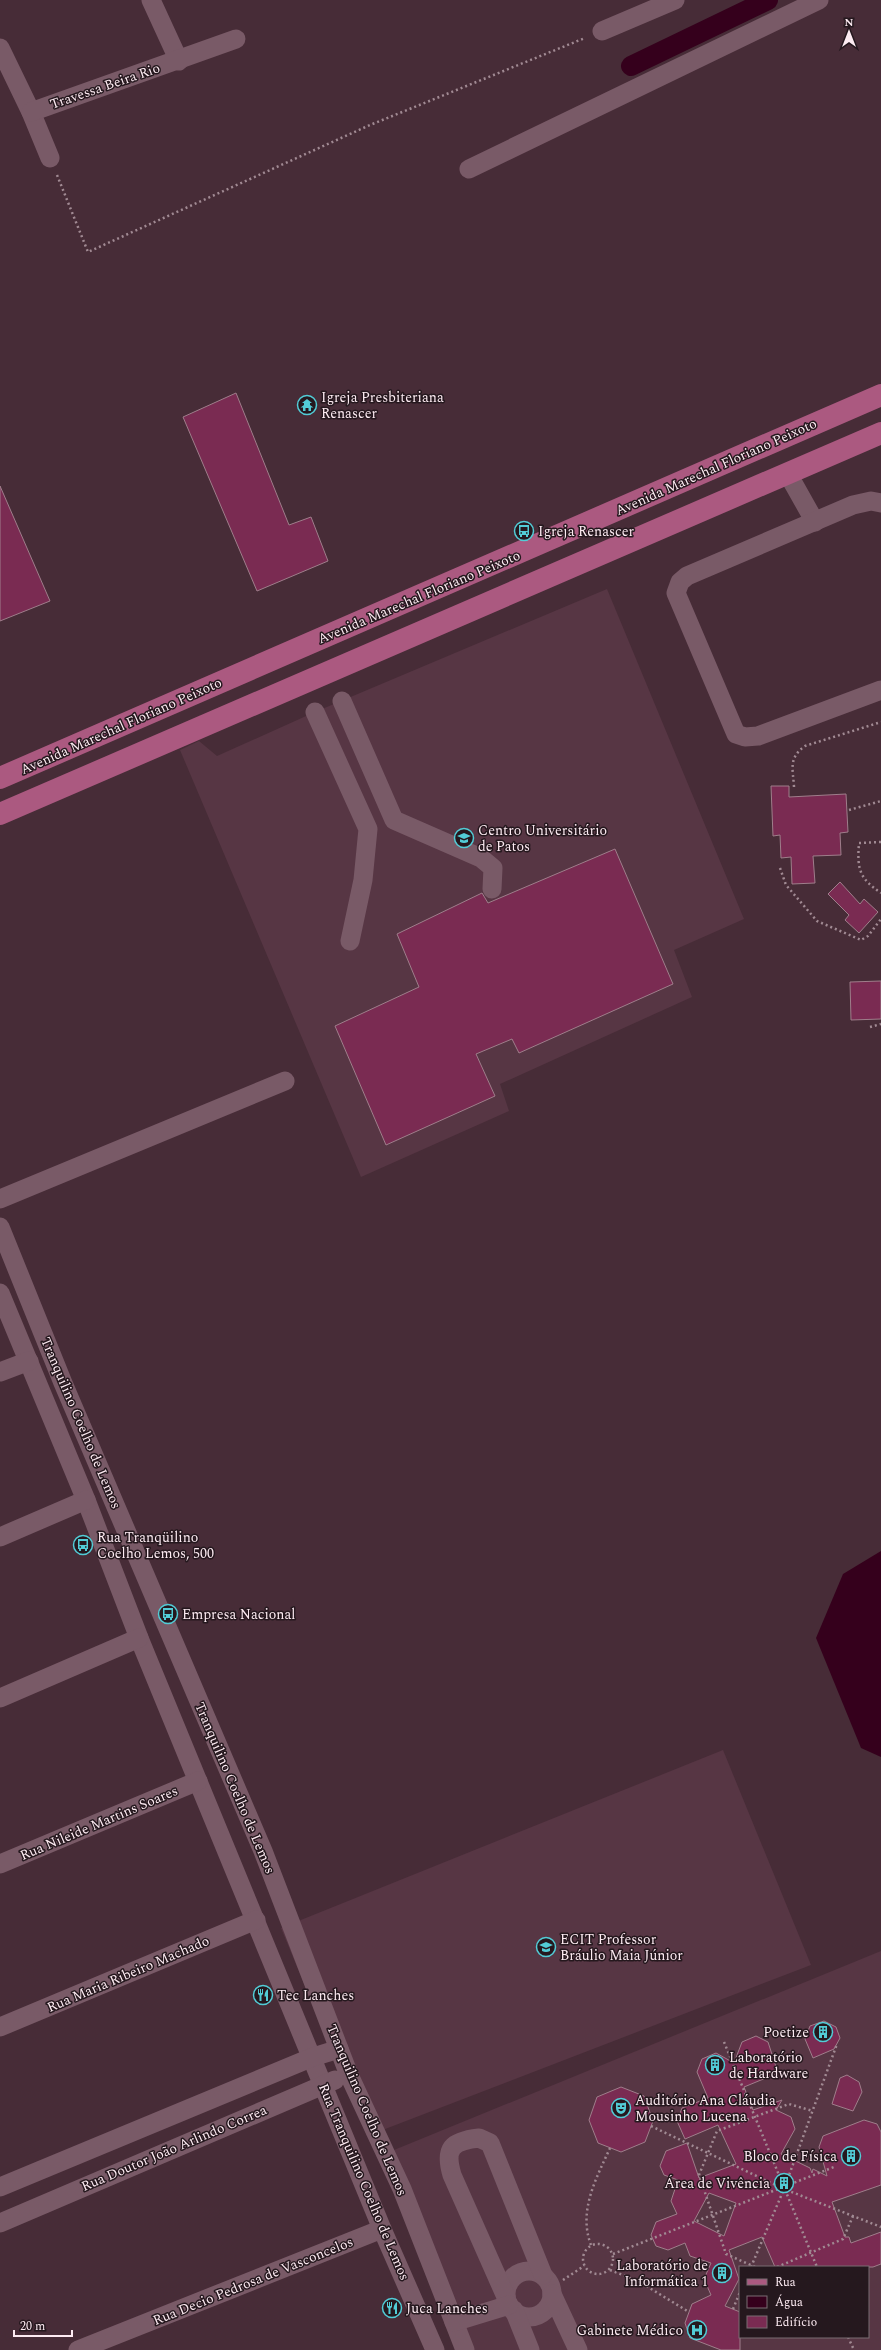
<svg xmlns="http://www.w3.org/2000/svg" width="881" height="2350" viewBox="0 0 881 2350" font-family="Spectral,serif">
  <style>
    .built { fill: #573644; fill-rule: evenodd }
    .water { fill: #35001c }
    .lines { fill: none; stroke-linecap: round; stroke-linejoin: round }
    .canal { stroke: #35001c; stroke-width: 20 }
    .building { fill: #7a2b52; stroke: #9f7e8b; fill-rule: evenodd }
    .path { stroke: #a18a93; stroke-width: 2.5; stroke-dasharray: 2 3; stroke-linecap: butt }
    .minor { stroke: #795a67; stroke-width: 19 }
    .major { stroke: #ab5980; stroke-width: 22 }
    .labels { text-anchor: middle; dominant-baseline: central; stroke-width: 3; stroke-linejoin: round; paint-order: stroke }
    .street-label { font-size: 14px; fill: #fdebf2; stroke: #25181e }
    .poi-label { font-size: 14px; fill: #fdebf2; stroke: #25181e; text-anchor: start }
  </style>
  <rect width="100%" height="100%" fill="#472c37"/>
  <g class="built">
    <path d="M 607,589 L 744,919 L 674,950 L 692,997 L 500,1084 L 509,1111 L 361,1177 L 180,750 L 199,741 L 217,756 L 315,712 Z"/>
    <path d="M 723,1750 L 811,1965 L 367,2136 L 281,1928 Z"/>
    <path d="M 881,1951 L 881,2350 L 474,2350 L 394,2150 ZM 740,2267 L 868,2267 L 868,2337 L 740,2337 Z"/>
  </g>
  <path class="water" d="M 881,1551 L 881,1757 L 861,1748 L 816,1638 L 843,1574 Z"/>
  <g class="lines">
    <path class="canal" d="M 631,66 L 768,0"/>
  </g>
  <g class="building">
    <path d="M 236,393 L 289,525 L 311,517 L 328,561 L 257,591 L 183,417 Z"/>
    <path d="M 0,486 L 50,601 L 0,621 Z"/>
    <path d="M 771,786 L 789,786 L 789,797 L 846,794 L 848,832 L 840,833 L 841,855 L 813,856 L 815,883 L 792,884 L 791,857 L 781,858 L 780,835 L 773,836 Z"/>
    <path d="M 615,849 L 673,984 L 519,1053 L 512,1039 L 476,1054 L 495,1096 L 386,1145 L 335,1026 L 419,987 L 397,934 L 482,893 L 488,903 Z"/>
    <path d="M 840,882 L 860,904 L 864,899 L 878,912 L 859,933 L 845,920 L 849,915 L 828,894 Z"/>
    <path d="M 881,981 L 881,1019 L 851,1020 L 850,982 Z"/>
    <path d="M 824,2021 L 836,2027 L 840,2038 L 834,2049 L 813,2058 L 805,2039 L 810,2026 Z"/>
    <path d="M 756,2036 L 768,2042 L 778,2073 L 744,2087 L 753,2110 L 782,2100 L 776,2110 L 791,2117 L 795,2129 L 781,2154 L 810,2168 L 812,2173 L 813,2169 L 827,2176 L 819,2147 L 823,2136 L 864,2120 L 877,2124 L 881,2132 L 881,2185 L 832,2202 L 845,2237 L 849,2237 L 851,2243 L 881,2232 L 881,2264 L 873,2267 L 775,2267 L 762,2237 L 729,2250 L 739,2279 L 725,2306 L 740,2312 L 740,2350 L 721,2350 L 690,2338 L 685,2323 L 692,2304 L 711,2295 L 704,2279 L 711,2263 L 690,2256 L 685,2243 L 668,2250 L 656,2246 L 651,2235 L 656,2222 L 677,2214 L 671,2201 L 678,2180 L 664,2175 L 660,2166 L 666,2151 L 687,2143 L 699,2178 L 736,2164 L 718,2125 L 685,2139 L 677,2121 L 682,2108 L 708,2098 L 697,2072 L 702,2059 L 716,2053 L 734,2063 L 742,2042 ZM 709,2193 L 736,2203 L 724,2236 L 694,2221 Z"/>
    <path d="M 847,2075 L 859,2082 L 862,2092 L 853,2111 L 832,2104 L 840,2078 Z"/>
    <path d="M 621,2087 L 644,2096 L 653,2121 L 645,2142 L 621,2152 L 598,2143 L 589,2120 L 597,2097 Z"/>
  </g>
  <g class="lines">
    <g class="path">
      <path d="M 57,175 L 88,252 L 370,125 L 585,38"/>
      <path d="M 794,787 C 793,769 788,758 805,746 L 881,722"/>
      <path d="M 849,810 L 881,801"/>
      <path d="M 881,842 L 859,843 C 857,869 859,878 881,893"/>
      <path d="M 780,868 L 786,885 L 817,921 L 861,940 L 868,936 L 881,919"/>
      <path d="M 870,1027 L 881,1024"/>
      <path d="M 724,2042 L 817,2267"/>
      <path d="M 651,2126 L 784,2189 L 881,2227"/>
      <circle cx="598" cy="2259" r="15"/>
      <path d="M 591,2245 C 578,2211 596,2179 610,2148"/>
      <path d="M 613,2254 L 834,2167"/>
      <path d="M 751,2267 L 784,2189 L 837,2044"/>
      <path d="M 755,2267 L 726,2254 L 699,2175 L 717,2131 L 789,2104 L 813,2111"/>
      <path d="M 777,2267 L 843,2239 L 853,2216"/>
      <path d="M 610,2270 L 638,2281 L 689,2312"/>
      <path d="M 563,2280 L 584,2266"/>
      <path d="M 733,2309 L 740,2292"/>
      <path d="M 848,2337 L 854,2350"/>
    </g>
    <g class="minor">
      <path d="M 151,0 L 179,61"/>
      <path d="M 602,31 L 675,0"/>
      <path d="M 0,48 L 31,112 L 50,158"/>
      <path d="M 31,112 L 236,39"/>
      <path d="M 469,169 L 819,0"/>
      <path d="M 788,474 L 815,522"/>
      <path d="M 881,503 L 871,501 L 853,505 L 687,576 L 680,582 L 676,593 L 736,734 L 745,737 L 758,736 L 881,690"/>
      <path d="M 342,701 L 394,820 L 481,858 L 493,868 L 492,889"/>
      <path d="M 315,712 L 368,829 L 363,880 L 350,941"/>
      <path d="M 0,1199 L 285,1081"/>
      <path d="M 0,1227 L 63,1383 L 263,1851 L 349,2075 L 402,2189 L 465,2350"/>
      <path d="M 0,1293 L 86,1500 L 139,1638 L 382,2229 L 435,2350"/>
      <path d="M 0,1372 L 29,1361"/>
      <path d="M 0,1537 L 86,1500"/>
      <path d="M 0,1698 L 139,1638"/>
      <path d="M 0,1864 L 198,1781"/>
      <path d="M 0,2027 L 256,1920"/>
      <path d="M 0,2187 L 313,2057 L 339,2049"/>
      <path d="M 0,2223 L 335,2080"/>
      <circle cx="529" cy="2294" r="23"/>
      <path d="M 552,2294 L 578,2350"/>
      <path d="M 506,2297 L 452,2175 C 444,2148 452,2141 479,2138 L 490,2143 L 543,2275"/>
      <path d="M 514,2310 L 530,2350"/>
      <path d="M 454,2322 L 509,2305"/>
      <path d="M 78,2350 L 382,2229"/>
    </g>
    <g class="major">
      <path d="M 0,778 L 881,395"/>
      <path d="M 0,814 L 881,433"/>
    </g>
  </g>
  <defs>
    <g id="temple-ring" transform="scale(1)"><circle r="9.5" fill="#25181e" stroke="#52ccd6" stroke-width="1.5"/><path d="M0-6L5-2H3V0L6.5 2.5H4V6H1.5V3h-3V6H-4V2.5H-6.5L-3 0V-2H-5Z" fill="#52ccd6"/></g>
    <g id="bus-ring" transform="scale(1)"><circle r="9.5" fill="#25181e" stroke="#52ccd6" stroke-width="1.5"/><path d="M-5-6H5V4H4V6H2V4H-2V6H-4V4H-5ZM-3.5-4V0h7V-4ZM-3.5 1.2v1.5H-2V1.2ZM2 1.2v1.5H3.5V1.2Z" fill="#52ccd6"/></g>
    <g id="university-ring" transform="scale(1)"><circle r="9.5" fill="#25181e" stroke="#52ccd6" stroke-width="1.5"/><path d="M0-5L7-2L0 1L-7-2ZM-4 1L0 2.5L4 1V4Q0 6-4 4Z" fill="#52ccd6"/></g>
    <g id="school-ring" transform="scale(1)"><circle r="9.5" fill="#25181e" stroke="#52ccd6" stroke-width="1.5"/><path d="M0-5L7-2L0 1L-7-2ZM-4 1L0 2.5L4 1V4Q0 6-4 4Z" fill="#52ccd6"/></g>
    <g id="restaurant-ring" transform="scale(1)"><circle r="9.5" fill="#25181e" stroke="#52ccd6" stroke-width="1.5"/><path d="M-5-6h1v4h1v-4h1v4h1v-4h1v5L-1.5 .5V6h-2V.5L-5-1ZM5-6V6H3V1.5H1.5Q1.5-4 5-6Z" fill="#52ccd6"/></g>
    <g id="building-ring" transform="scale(1)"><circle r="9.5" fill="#25181e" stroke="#52ccd6" stroke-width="1.5"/><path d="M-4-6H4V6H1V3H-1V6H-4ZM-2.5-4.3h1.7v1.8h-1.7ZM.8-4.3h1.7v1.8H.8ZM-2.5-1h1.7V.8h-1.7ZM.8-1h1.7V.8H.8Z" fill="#52ccd6"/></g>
    <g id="theatre-ring" transform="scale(1)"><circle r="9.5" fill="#25181e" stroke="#52ccd6" stroke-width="1.5"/><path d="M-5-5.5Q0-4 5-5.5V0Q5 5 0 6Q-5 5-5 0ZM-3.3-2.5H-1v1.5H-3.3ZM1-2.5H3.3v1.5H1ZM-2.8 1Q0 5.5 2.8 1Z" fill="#52ccd6"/></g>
    <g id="hospital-ring" transform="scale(1)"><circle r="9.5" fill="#25181e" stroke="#52ccd6" stroke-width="1.5"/><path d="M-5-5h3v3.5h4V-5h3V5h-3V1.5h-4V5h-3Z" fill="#52ccd6"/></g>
  </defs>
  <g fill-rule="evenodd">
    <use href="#temple-ring" x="307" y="405"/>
    <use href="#bus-ring" x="524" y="531"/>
    <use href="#university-ring" x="464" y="838"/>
    <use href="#bus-ring" x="83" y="1545"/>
    <use href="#bus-ring" x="168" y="1614"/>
    <use href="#school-ring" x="546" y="1947"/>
    <use href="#restaurant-ring" x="263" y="1995"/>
    <use href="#building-ring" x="823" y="2032"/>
    <use href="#building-ring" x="715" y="2065"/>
    <use href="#theatre-ring" x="621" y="2108"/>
    <use href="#building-ring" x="851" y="2156"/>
    <use href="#building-ring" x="784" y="2183"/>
    <use href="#building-ring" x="722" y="2273"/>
    <use href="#restaurant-ring" x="392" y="2308"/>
    <use href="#hospital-ring" x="697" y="2330"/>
  </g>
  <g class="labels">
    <g class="street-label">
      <text transform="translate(105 86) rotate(-19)">Travessa Beira Rio</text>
      <text transform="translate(716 467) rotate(-24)">Avenida Marechal Floriano Peixoto</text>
      <text transform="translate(419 597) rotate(-23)">Avenida Marechal Floriano Peixoto</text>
      <text transform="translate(121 726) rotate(-24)">Avenida Marechal Floriano Peixoto</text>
      <text transform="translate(81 1423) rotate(67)">Tranquilino Coelho de Lemos</text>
      <text transform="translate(235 1788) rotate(67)">Tranquilino Coelho de Lemos</text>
      <text transform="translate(99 1823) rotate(-23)">Rua Nileide Martins Soares</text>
      <text transform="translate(128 1974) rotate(-23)">Rua Maria Ribeiro Machado</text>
      <text transform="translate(367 2110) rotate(67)">Tranquilino Coelho de Lemos</text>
      <text transform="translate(174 2148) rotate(-23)">Rua Doutor João Arlindo Correa</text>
      <text transform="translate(364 2182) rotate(67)">Rua Tranquilino Coelho de Lemos</text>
      <text transform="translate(253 2281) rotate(-22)">Rua Decio Pedrosa de Vasconcelos</text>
    </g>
    <g class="poi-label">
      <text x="321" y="397">Igreja Presbiteriana<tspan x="321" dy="16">Renascer</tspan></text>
      <text x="538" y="531">Igreja Renascer</text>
      <text x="478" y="830">Centro Universitário<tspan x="478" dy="16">de Patos</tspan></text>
      <text x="97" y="1537">Rua Tranqüilino<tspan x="97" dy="16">Coelho Lemos, 500</tspan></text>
      <text x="182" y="1614">Empresa Nacional</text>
      <text x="560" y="1939">ECIT Professor<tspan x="560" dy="16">Bráulio Maia Júnior</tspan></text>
      <text x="277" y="1995">Tec Lanches</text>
      <text x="809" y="2032" text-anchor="end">Poetize</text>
      <text x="729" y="2057">Laboratório<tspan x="729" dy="16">de Hardware</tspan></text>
      <text x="635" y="2100">Auditório Ana Cláudia<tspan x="635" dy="16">Mousinho Lucena</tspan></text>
      <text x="837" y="2156" text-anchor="end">Bloco de Física</text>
      <text x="770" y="2183" text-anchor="end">Área de Vivência</text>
      <text x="708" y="2265" text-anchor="end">Laboratório de<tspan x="708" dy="16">Informática 1</tspan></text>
      <text x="406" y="2308">Juca Lanches</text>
      <text x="683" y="2330" text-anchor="end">Gabinete Médico</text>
    </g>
  </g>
  <rect x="739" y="2266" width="130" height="72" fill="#25181e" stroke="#7b6c73"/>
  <rect x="747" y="2279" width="20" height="6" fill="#ab5980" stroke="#7b6c73"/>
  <text x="775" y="2286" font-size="12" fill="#fdebf2">Rua</text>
  <rect x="747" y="2296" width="20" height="12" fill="#35001c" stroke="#7b6c73"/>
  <text x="775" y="2306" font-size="12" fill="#fdebf2">Água</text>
  <rect x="747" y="2316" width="20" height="12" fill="#7a2b52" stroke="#7b6c73"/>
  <text x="775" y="2326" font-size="12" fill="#fdebf2">Edifício</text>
  <g transform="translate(849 32)" stroke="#25181e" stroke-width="3" paint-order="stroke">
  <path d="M0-3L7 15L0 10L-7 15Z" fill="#fdebf2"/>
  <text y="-6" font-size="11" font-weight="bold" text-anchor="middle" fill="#fdebf2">N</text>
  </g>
  <path d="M14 2330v6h58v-6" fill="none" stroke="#fdebf2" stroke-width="2"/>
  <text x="20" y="2330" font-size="12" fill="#fdebf2" stroke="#25181e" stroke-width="3" paint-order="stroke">20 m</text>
</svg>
